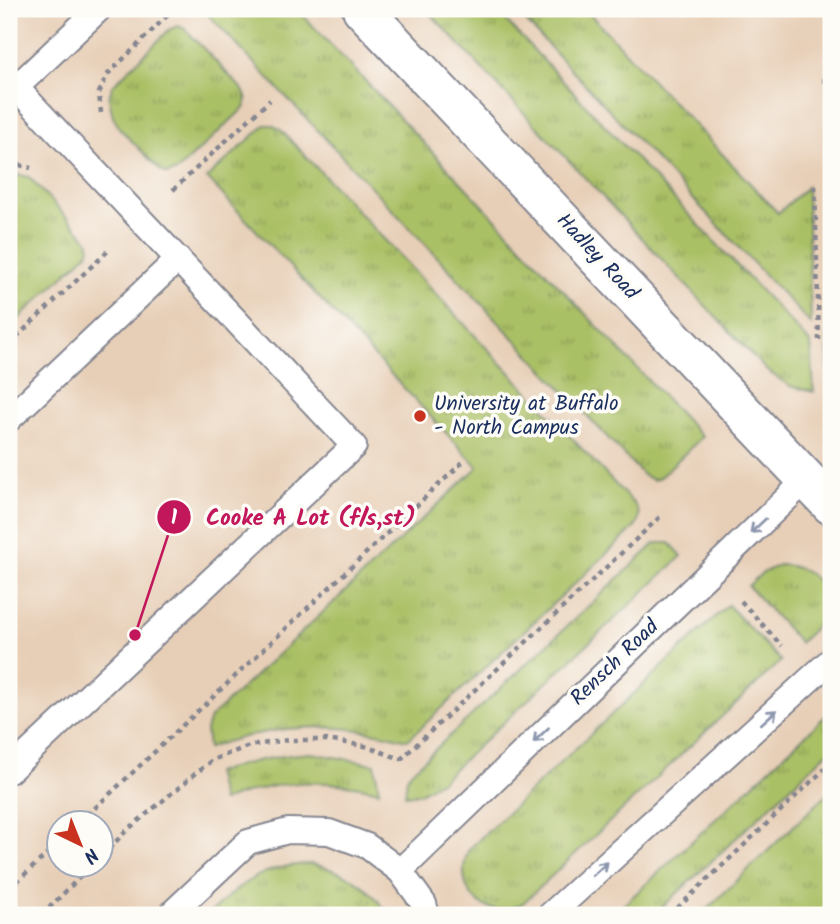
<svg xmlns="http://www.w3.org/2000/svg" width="840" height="924" viewBox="0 0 840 924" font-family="Kalam,sans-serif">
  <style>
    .built { fill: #e7cfb7; fill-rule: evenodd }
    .grass { fill: url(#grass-tufts); stroke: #627862; stroke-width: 2 }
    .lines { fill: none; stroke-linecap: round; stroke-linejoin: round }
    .service-casing { stroke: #868690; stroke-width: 28 }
    .tertiary-casing { stroke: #868690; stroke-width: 42 }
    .path { stroke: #868690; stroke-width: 4.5; stroke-dasharray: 5 5; stroke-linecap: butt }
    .service { stroke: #fff; stroke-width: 24 }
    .tertiary { stroke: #fff; stroke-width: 38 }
    .oneway { stroke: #8d97ae }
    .poi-dot { fill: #c8321e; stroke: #fdfcf7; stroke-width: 2.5 }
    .labels { text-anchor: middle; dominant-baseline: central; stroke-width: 7; stroke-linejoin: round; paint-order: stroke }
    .street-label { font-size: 21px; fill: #1b2f5e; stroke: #fdfcf7 }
    .poi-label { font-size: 21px; fill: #1b2f5e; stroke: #fdfcf7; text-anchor: start }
    .leader { fill: none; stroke: #c2185b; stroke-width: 2.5 }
    .callout-dot { fill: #c2185b; stroke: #fdfcf7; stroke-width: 2.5 }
    .mark-label { font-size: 21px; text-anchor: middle; font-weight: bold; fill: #fff }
    .callout-label { font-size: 23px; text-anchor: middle; font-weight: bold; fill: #c2185b; stroke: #fdfcf7; stroke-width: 7; stroke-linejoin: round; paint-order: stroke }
  </style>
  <defs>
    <pattern id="grass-tufts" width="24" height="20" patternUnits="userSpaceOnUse" patternTransform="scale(1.75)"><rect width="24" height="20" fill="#aac065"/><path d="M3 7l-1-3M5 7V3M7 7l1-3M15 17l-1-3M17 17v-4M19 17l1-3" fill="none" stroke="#8a9c56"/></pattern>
  </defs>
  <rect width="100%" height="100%" fill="#fdfcf7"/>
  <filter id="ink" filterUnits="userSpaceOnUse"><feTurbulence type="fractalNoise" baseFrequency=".0143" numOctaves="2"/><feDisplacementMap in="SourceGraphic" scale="14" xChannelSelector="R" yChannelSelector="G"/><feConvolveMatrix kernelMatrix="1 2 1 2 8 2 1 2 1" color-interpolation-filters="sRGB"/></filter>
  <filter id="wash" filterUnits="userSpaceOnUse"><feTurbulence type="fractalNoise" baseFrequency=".00686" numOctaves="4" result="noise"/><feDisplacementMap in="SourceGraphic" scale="28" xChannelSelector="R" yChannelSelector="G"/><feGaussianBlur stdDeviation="1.57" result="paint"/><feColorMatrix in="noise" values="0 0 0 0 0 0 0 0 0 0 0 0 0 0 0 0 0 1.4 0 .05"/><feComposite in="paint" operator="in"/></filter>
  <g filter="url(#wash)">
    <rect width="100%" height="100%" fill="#f2dec2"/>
    <path class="built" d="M 9,9 L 831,9 L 831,915 L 9,915 ZM 60,822 L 102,822 L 102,864 L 60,864 Z"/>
    <g class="grass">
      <path d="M 203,9 L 297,9 L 702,437 L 659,478 L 653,480 L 644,476 Z"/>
      <path d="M 426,9 L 495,9 L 811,344 L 814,392 L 790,386 L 766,370 Z"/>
      <path d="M 514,9 L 585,9 L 778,213 L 807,187 L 811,324 Z"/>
      <path d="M 178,26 L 185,29 L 243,90 L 247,99 L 245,107 L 177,171 L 167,174 L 160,170 L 120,129 L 113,117 L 109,99 L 112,86 L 170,29 Z"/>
      <path d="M 265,125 L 272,125 L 281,130 L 635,505 C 640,513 640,521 634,528 L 408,740 C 339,721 276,723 208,748 L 206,730 L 210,718 L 478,467 L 207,178 Z"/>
      <path d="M 19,175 L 29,177 L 88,240 L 90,248 L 88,253 L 9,328 L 9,182 Z"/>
      <path d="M 822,186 L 831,196 L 831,391 L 829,391 Z"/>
      <path d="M 659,543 L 670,543 L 682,556 L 442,780 L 420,793 L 405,795 L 407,777 L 412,771 L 655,544 Z"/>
      <path d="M 779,565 C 810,565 837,590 819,621 C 814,630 806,636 800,643 L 748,586 L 762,573 Z"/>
      <path d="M 728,605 L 781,661 L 523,903 C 484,924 451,889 469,849 Z"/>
      <path d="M 829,713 L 831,715 L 831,749 L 654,915 L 613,915 Z"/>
      <path d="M 311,753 L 375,764 L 379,791 C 321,777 278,780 222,801 L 215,773 C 247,762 277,755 311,753 Z"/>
      <path d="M 831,790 L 831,915 L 701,915 Z"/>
      <path d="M 311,864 C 349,872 367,884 389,915 L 208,915 C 244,882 260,866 311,864 Z"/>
    </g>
  </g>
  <g filter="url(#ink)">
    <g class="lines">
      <g class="service-casing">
        <g id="service">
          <path d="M 9,80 L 354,446 L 9,771"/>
          <path d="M 9,94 L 99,9"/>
          <path d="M 9,419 L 178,259"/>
          <path d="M 400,871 L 807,479"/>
          <path d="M 170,915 L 248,842 L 288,831 L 329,832 L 367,846 L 400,871 L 424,904 L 427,915"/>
          <path d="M 550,915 L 831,660"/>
        </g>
      </g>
      <g class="tertiary-casing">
        <path id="tertiary" d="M 362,9 L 831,505"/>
      </g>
      <g class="path">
        <path d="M 824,83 L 831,9"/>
        <path d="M 101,113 L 99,93 L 107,75 L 174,9"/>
        <path d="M 9,167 L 20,165 L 31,168"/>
        <path d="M 815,186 L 819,340"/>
        <path d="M 173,190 L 270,100"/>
        <path d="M 9,344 L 110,249"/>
        <path d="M 741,601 L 782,646"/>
        <path d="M 80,822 L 464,461"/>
        <path d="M 102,856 L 126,831 L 212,760 L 249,746 L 288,740 L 326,740 L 365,746 L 401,759 L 661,516"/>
        <path d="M 9,889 L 60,842"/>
        <path d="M 42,915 L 93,864"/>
        <path d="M 670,915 L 831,763"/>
      </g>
      <use href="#service" class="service"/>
      <use href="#tertiary" class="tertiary"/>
    </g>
    <defs><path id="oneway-shaft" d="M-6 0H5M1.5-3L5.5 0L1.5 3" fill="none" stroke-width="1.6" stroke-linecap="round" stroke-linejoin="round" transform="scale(1.75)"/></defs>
    <g class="oneway">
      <use href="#oneway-shaft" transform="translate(758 526) rotate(137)"/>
      <use href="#oneway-shaft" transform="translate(769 717) rotate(-42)"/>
      <use href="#oneway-shaft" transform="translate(541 735) rotate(136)"/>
      <use href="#oneway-shaft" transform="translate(600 869) rotate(-42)"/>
    </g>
  </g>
  <circle class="poi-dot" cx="420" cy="416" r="7"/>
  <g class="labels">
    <g class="street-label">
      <text transform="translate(597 257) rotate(47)">Hadley Road</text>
      <text transform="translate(615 663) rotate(-44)">Rensch Road</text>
    </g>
    <g class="poi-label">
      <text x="434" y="404">University at Buffalo<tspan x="434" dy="24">- North Campus</tspan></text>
    </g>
  </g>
  <path class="leader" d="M135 635L174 517"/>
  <g class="callout-dot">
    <circle cx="135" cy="635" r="7"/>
    <circle cx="174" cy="517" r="18"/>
  </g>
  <g class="mark-label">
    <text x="174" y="524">1</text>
  </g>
  <g class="callout-label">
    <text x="311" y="525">Cooke A Lot (f/s,st)</text>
  </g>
  <rect width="840" height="924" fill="none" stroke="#fdfcf7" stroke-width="35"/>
  <g transform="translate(80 844) rotate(137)"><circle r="33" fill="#fdfcf7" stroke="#a3aaba" stroke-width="2"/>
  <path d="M0-5L12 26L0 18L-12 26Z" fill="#c8321e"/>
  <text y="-10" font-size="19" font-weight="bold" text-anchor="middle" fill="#1b2f5e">N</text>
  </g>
</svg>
